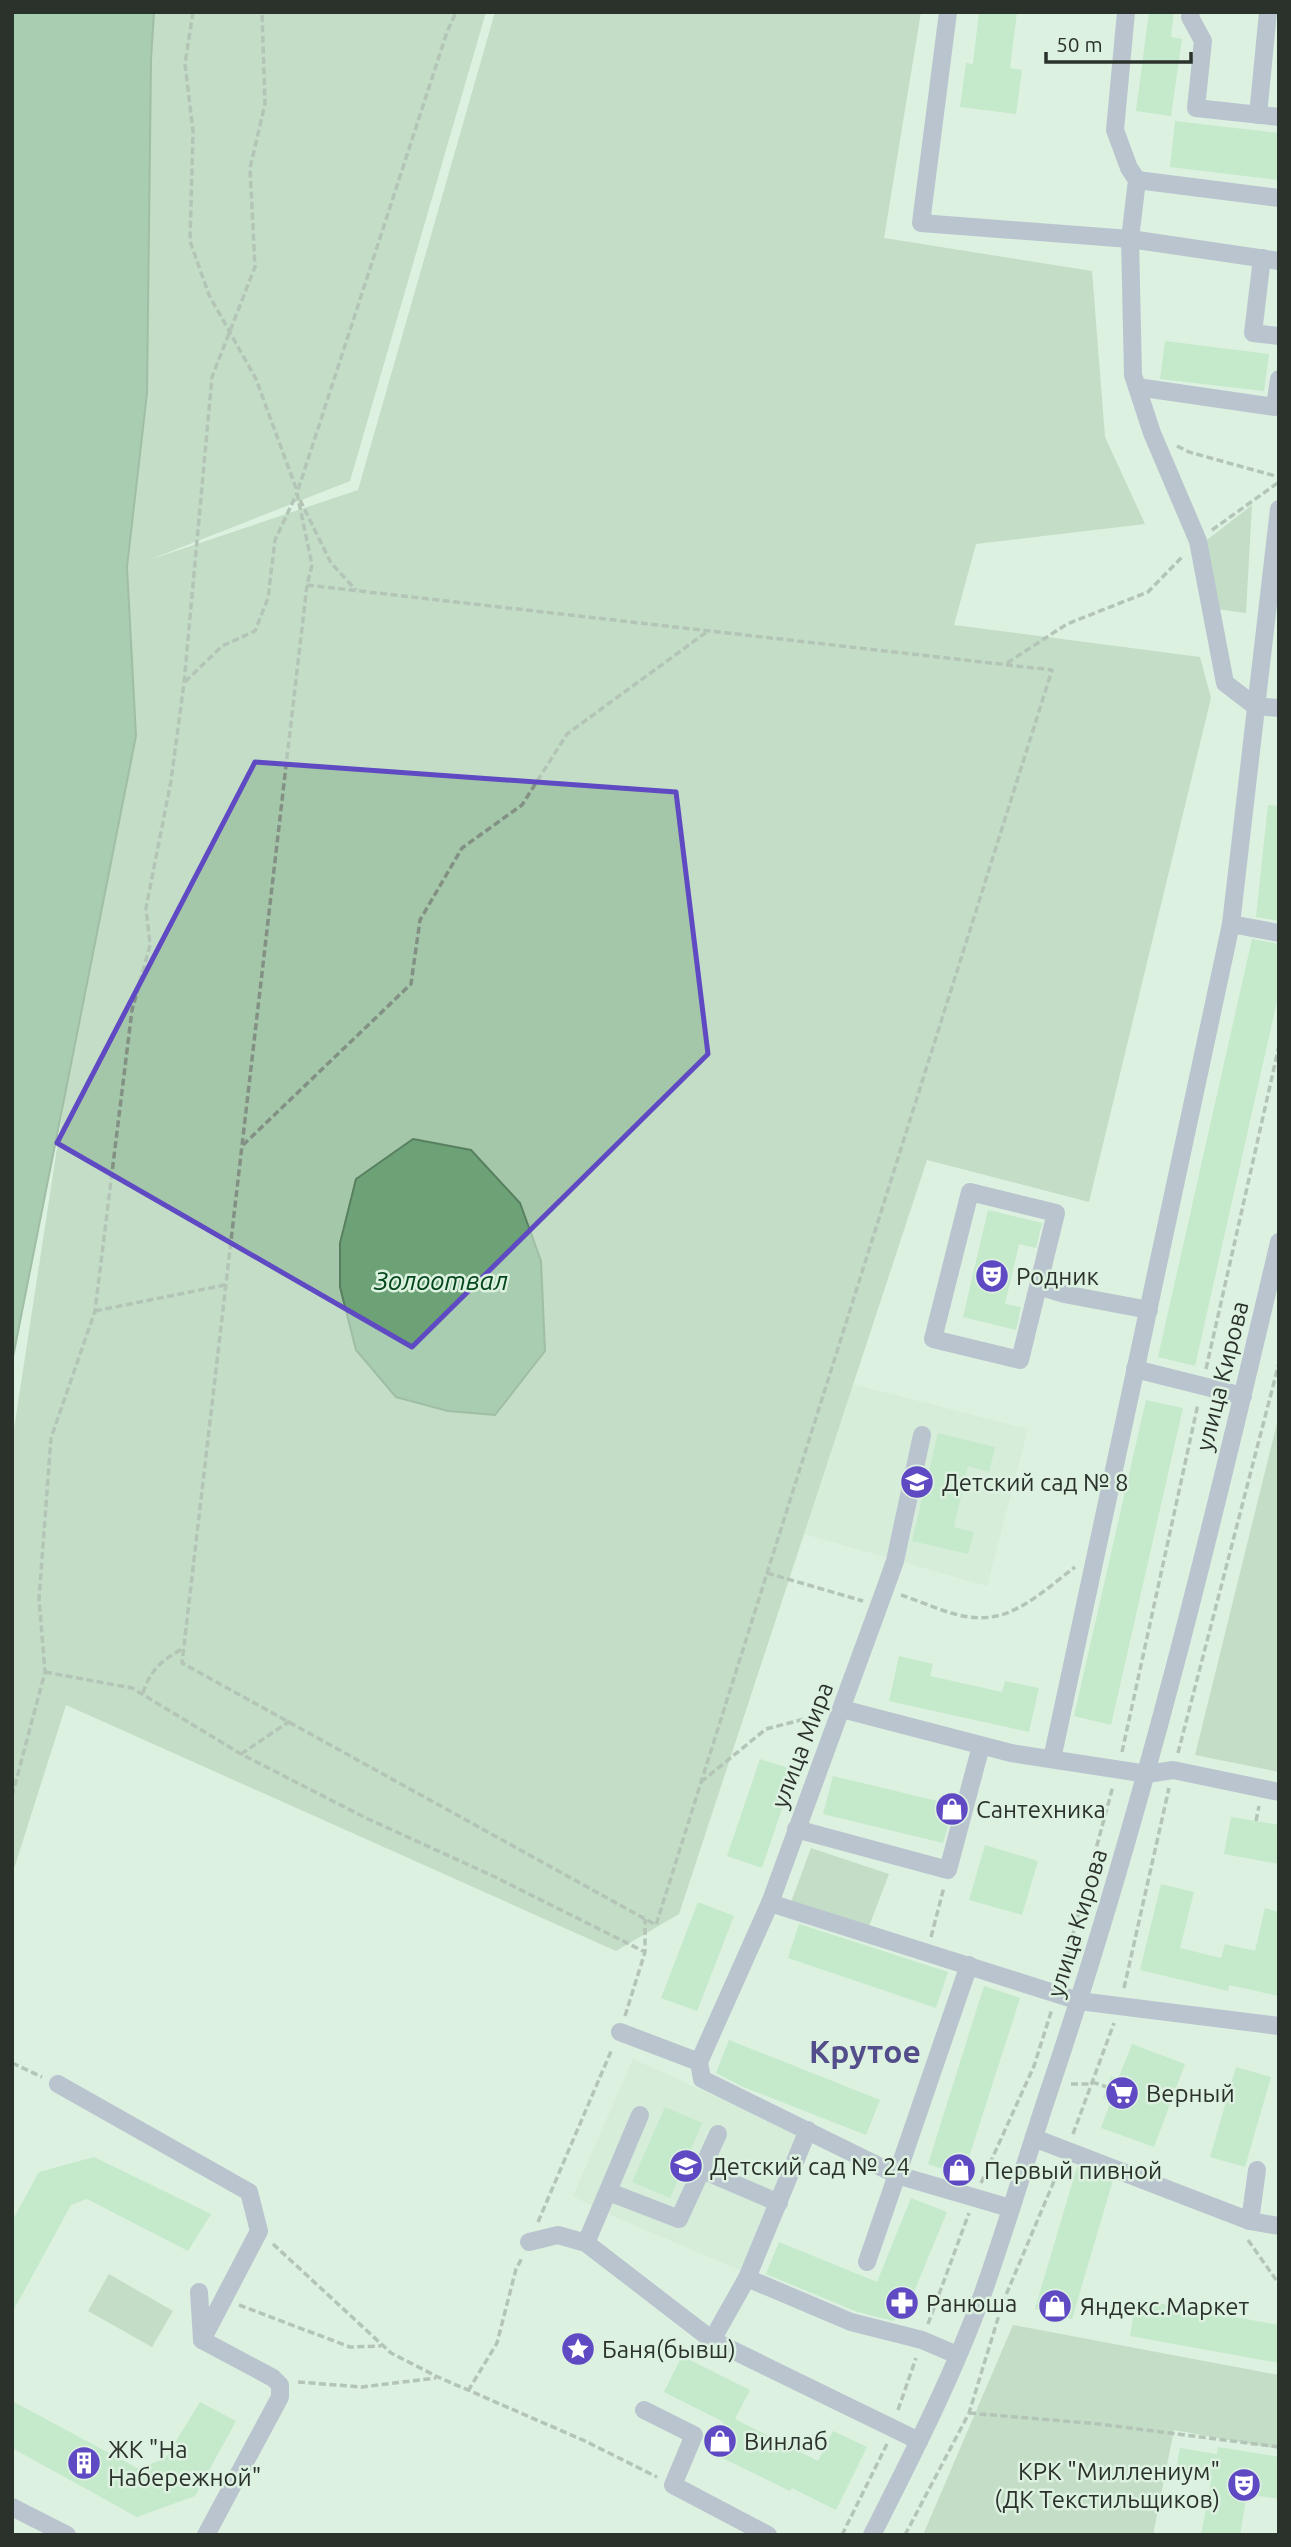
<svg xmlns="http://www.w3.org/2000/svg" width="1291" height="2547" viewBox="0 0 1291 2547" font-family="Ubuntu,sans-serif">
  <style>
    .built { fill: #cee8d2 }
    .green { fill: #a4c6a9 }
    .water { fill: #6ca276; stroke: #588060; stroke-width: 2 }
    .building { fill: #a8e0b1 }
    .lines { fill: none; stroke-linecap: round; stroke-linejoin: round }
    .path { stroke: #839185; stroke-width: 3.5; stroke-dasharray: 7 3.5; stroke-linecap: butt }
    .minor { stroke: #908ebb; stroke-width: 18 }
    .marked { fill: none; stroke: #5f4ac3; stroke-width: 5; stroke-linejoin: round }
    .labels { text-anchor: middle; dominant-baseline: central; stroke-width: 5; stroke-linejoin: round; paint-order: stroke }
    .poi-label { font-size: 24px; fill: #2b322c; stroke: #ddf1e0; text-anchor: start }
    .street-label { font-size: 24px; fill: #2b322c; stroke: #ddf1e0 }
    .water-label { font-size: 26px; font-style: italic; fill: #05471d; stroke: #ddf1e0 }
    .district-label { font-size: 32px; font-weight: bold; fill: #534d8b; stroke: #ddf1e0 }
  </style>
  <rect width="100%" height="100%" fill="#ddf1e0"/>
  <g class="built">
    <path d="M 852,1384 L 1028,1429 L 987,1586 L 804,1534 Z"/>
    <path d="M 633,2059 L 800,2135 L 742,2271 L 599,2210 L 573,2196 Z"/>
  </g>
  <g class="green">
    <path d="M 154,12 L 486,12 L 350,481 L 149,560 L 358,490 L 495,12 L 921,12 L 884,238 L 1092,271 L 1105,437 L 1145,524 L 976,544 L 954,625 L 1200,657 L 1211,698 L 1089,1202 L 927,1160 L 679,1914 L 616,1951 L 66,1705 L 12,1875 L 12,1442 L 65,1096 L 135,741 L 127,567 L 147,393 L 151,60 Z"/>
    <path d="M 1252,505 L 1246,613 L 1216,609 L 1203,543 Z"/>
    <path d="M 1279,1415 L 1279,1772 L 1195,1755 Z"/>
    <path d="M 811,1848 L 889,1874 L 868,1929 L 790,1905 Z"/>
    <path d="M 109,2274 L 173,2311 L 152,2347 L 88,2311 Z"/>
    <path d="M 1013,2325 L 1279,2375 L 1279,2449 L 1174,2430 L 1153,2535 L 923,2535 Z"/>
  </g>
  <g class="water">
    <path d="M 12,12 L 154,12 L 151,60 L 147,393 L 127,567 L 136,736 L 12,1362 Z"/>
    <path d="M 413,1139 L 471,1150 L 520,1203 L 541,1261 L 545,1351 L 495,1415 L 448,1411 L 396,1397 L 356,1350 L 340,1287 L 340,1243 L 356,1179 Z"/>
  </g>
  <g class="building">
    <path d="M 979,12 L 1017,12 L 1010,68 L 1022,70 L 1016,114 L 960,107 L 966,63 L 973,64 Z"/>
    <path d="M 1149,12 L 1174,12 L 1171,37 L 1182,39 L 1171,116 L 1136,111 Z"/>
    <path d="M 1175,121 L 1279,133 L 1279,180 L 1170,167 Z"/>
    <path d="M 1165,341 L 1269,354 L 1264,391 L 1160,379 Z"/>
    <path d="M 1268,805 L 1279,806 L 1279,921 L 1256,917 Z"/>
    <path d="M 1252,939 L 1279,944 L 1279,992 L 1195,1366 L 1158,1357 Z"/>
    <path d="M 988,1210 L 1042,1223 L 1036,1248 L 1019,1244 L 1005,1304 L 1021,1307 L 1016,1330 L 963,1317 Z"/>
    <path d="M 1146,1400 L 1183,1408 L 1111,1725 L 1074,1716 Z"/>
    <path d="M 938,1433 L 995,1447 L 989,1472 L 968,1466 L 954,1527 L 974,1532 L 968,1554 L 912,1541 Z"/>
    <path d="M 899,1656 L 933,1664 L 930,1676 L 1002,1692 L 1005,1681 L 1039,1688 L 1029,1732 L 889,1701 Z"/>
    <path d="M 760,1759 L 795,1770 L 762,1868 L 727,1856 Z"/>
    <path d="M 833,1776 L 954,1805 L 943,1843 L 823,1814 Z"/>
    <path d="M 1231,1817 L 1279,1825 L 1279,1864 L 1224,1854 Z"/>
    <path d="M 985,1845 L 1038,1861 L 1022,1915 L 969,1900 Z"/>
    <path d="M 1161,1884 L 1194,1892 L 1180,1948 L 1221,1958 L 1225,1944 L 1255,1951 L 1265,1908 L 1279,1912 L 1279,1996 L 1229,1985 L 1228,1991 L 1140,1970 Z"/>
    <path d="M 698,1902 L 734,1916 L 697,2011 L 661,1998 Z"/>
    <path d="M 799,1924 L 948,1972 L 936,2008 L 788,1958 Z"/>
    <path d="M 984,1986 L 1020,1998 L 963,2176 L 928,2164 Z"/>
    <path d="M 729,2040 L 880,2100 L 866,2135 L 741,2086 L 716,2073 Z"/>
    <path d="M 1132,2044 L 1185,2064 L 1154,2147 L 1101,2128 L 1111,2101 L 1103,2098 L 1111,2076 L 1118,2079 Z"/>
    <path d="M 1236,2067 L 1271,2077 L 1245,2167 L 1210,2157 Z"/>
    <path d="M 665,2107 L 702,2123 L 670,2198 L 632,2182 Z"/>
    <path d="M 94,2157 L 211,2214 L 188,2251 L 87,2199 L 71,2205 L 12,2313 L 12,2221 L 39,2172 Z"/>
    <path d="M 1077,2167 L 1113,2180 L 1072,2319 L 1035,2309 Z"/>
    <path d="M 911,2198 L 947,2212 L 906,2311 L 893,2321 L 855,2311 L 766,2274 L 779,2242 L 877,2282 Z"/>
    <path d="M 1136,2299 L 1279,2325 L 1279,2363 L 1130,2336 Z"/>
    <path d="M 682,2356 L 750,2390 L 735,2419 L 818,2461 L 833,2431 L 867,2447 L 836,2510 L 792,2488 L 790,2491 L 710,2452 L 724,2422 L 664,2392 Z"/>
    <path d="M 12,2401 L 137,2468 L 165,2459 L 200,2402 L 236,2421 L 195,2496 L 137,2517 L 12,2448 Z"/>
    <path d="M 1218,2447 L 1279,2457 L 1279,2499 L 1247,2494 L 1240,2535 L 1201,2535 L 1212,2476 L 1176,2469 L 1180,2448 L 1217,2454 Z"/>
  </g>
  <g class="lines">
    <g class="path">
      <path d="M 193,12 L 185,64 L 193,131 L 190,241 L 209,295 L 256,379 L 297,491"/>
      <path d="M 1177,446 L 1189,452 L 1279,477"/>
      <path d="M 300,500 L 331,563 L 356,590"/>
      <path d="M 1212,530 L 1279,482"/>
      <path d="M 307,585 L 1052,670 L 656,1925 L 182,1663 L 307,585 L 312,565 L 297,493 L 447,32 L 456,12"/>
      <path d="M 1007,663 L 1067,624 L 1148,592 L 1183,556"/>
      <path d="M 185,682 L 222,646 L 255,631 L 268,598 L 275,540 L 297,493"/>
      <path d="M 243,1145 L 411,984 L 420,920 L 462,848 L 522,805 L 567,734 L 708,631"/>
      <path d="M 95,1311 L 225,1285"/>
      <path d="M 1206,1369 L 1279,1046"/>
      <path d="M 767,1573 L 863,1601"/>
      <path d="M 901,1595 C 929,1604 962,1622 991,1617 C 1022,1613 1051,1585 1075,1567"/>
      <path d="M 45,1672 L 132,1688 L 241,1754 L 366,1818 L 493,1876 L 645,1952"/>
      <path d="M 143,1693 C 150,1670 163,1659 184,1648"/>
      <path d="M 1122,1752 L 1198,1404"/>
      <path d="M 1178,1753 L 1279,1363"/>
      <path d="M 241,1754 L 290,1721"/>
      <path d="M 701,1782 L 766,1729 L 820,1715"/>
      <path d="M 12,1796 L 45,1672 L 39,1599 L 51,1438 L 95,1311 L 132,1010 L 150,945 L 146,908 L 171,781 L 184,683 L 212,377 L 255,267 L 250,168 L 265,104 L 262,12"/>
      <path d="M 1256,1821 L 1259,1806"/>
      <path d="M 931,1937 L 944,1887"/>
      <path d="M 1061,1978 L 1113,1786"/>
      <path d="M 1124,1988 L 1169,1788"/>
      <path d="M 625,2016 L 645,1952 L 645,1919"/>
      <path d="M 12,2063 L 42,2077"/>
      <path d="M 1092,2082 L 1107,2087"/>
      <path d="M 1071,2084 L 1091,2084"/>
      <path d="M 1073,2134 L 1114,2023"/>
      <path d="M 981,2183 L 1034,2066 L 1052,2009"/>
      <path d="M 538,2222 L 612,2049"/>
      <path d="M 1248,2240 L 1279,2284"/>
      <path d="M 273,2244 L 391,2353 L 438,2377 L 585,2441 L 657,2477"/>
      <path d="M 239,2305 L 350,2347 L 381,2346"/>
      <path d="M 928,2324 L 969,2213"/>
      <path d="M 298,2382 L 362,2387 L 436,2378"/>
      <path d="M 468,2391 L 497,2343 L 516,2269 L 522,2258"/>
      <path d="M 898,2410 L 916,2358"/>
      <path d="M 969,2413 L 1099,2424 L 1279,2447"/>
      <path d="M 842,2535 L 887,2444"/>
      <path d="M 905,2535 L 969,2413 L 1003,2302 L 1060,2167"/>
    </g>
    <g class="minor">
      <path d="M 948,12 L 921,223 L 1130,239 L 1279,261"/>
      <path d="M 1126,12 L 1115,130 L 1129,168 L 1137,180 L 1130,239 L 1133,375 L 1152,433 L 1198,541 L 1225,683 L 1255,706 L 1279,708"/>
      <path d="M 1191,12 L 1190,17 L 1203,41 L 1196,108 L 1279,117"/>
      <path d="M 1258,115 L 1268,12"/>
      <path d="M 1137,180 L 1279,198"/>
      <path d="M 1262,258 L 1253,333 L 1279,336"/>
      <path d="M 1137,387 L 1275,407 L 1279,379"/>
      <path d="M 1231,924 L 1279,933"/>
      <path d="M 970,1192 L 1056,1213 L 1020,1360 L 933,1339 Z"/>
      <path d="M 1038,1286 L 1064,1294 L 1149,1310"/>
      <path d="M 1135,1369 L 1243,1396"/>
      <path d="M 842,1709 L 1011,1753 L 1147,1774 L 1173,1770 L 1279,1792"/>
      <path d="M 1052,1759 L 1231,924 L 1279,509"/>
      <path d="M 796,1829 L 948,1870 L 981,1746"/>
      <path d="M 770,1903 L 1079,2001 L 1279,2026"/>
      <path d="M 620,2032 L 699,2062 L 702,2079 L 897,2175 L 1010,2208"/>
      <path d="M 699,2062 L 770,1903 L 885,1589 L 895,1561 L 922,1435"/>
      <path d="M 58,2084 L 249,2192 L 259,2231 L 202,2340 L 273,2378 L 280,2385 L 280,2397 L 206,2535"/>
      <path d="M 1034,2138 L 1250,2221 L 1279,2226"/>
      <path d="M 702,2170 L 779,2203"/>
      <path d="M 609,2192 L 679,2219 L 718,2134"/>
      <path d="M 1250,2221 L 1257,2170"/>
      <path d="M 529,2242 L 558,2235 L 586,2243 L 712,2340 L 919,2441"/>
      <path d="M 586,2243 L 640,2115"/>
      <path d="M 867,2262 L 969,1965"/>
      <path d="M 747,2278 L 851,2322 L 922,2340 L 957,2355"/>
      <path d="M 199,2292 L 202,2340"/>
      <path d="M 712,2340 L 747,2278 L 808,2130"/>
      <path d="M 644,2410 L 694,2435 L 673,2485 L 768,2535"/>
      <path d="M 12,2507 L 67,2535"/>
      <path d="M 872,2535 C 912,2456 953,2376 983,2293 C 1008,2222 1029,2150 1053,2079 C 1145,1804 1213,1523 1279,1242"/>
    </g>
  </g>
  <path d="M0 0H1291V2547H0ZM 255,762 L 676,792 L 708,1054 L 412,1347 L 57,1143 Z" fill="#ddf1e0" fill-opacity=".55" fill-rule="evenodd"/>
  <path class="marked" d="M 255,762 L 676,792 L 708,1054 L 412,1347 L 57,1143 Z"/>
  <defs>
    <g id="theatre-disc" transform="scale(1.75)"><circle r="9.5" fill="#5f4ac3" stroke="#ddf1e0"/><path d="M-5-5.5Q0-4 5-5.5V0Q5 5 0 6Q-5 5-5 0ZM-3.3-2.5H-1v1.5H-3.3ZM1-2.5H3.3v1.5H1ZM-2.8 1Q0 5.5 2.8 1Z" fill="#fff"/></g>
    <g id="school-disc" transform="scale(1.75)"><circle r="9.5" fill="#5f4ac3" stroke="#ddf1e0"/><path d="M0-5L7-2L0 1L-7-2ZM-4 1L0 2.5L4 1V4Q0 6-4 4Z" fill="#fff"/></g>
    <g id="shop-disc" transform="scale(1.75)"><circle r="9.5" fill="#5f4ac3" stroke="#ddf1e0"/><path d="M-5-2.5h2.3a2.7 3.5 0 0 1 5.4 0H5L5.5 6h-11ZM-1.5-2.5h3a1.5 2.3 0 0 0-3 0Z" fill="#fff"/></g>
    <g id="supermarket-disc" transform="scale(1.75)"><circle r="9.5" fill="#5f4ac3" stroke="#ddf1e0"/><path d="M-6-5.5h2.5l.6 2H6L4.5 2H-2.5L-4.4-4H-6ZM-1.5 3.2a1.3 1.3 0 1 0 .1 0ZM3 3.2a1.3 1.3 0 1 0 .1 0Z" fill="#fff"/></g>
    <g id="pharmacy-disc" transform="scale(1.75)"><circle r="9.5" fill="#5f4ac3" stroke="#ddf1e0"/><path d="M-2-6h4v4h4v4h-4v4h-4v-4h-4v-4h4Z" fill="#fff"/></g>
    <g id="sight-disc" transform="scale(1.75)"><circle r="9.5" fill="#5f4ac3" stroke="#ddf1e0"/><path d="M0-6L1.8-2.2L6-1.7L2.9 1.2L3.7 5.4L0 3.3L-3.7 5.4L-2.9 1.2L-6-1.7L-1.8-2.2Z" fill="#fff"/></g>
    <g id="building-disc" transform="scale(1.75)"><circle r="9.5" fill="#5f4ac3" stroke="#ddf1e0"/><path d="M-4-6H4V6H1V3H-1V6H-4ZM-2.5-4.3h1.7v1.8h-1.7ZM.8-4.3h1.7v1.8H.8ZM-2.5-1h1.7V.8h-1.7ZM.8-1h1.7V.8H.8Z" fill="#fff"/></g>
  </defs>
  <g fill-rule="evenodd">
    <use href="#theatre-disc" x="992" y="1276"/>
    <use href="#school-disc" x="917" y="1482"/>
    <use href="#shop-disc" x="952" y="1809"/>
    <use href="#supermarket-disc" x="1122" y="2093"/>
    <use href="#school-disc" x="686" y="2166"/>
    <use href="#shop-disc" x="959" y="2170"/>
    <use href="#pharmacy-disc" x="902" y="2303"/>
    <use href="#shop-disc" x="1055" y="2306"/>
    <use href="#sight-disc" x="578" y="2349"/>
    <use href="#shop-disc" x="720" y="2441"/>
    <use href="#building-disc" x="84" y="2463"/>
    <use href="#theatre-disc" x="1244" y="2485"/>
  </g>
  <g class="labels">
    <g class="poi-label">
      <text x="1016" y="1276">Родник</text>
      <text x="942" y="1482">Детский сад № 8</text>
      <text x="976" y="1809">Сантехника</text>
      <text x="1146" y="2093">Верный</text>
      <text x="710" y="2166">Детский сад № 24</text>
      <text x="984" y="2170">Первый пивной</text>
      <text x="926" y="2303">Ранюша</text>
      <text x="1080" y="2306">Яндекс.Маркет</text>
      <text x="602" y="2349">Баня(бывш)</text>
      <text x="744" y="2441">Винлаб</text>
      <text x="108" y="2449">ЖК "На<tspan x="108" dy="28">Набережной"</tspan></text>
      <text x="1220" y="2471" text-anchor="end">КРК "Миллениум"<tspan x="1220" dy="28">(ДК Текстильщиков)</tspan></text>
    </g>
    <g class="street-label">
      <text transform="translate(1222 1376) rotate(-76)">улица Кирова</text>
      <text transform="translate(802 1745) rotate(-69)">улица Мира</text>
      <text transform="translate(1077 1923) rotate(-73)">улица Кирова</text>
    </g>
    <g class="water-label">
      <text x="441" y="1280">Золоотвал</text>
    </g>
    <g class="district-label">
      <text x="865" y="2051">Крутое</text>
    </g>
  </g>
  <rect width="1291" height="2547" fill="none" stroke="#2b322c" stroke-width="28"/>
  <path d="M1046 52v10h145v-10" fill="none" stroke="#2b322c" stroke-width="3.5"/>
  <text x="1056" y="52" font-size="21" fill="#2b322c" stroke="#ddf1e0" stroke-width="5" paint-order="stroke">50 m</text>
</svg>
